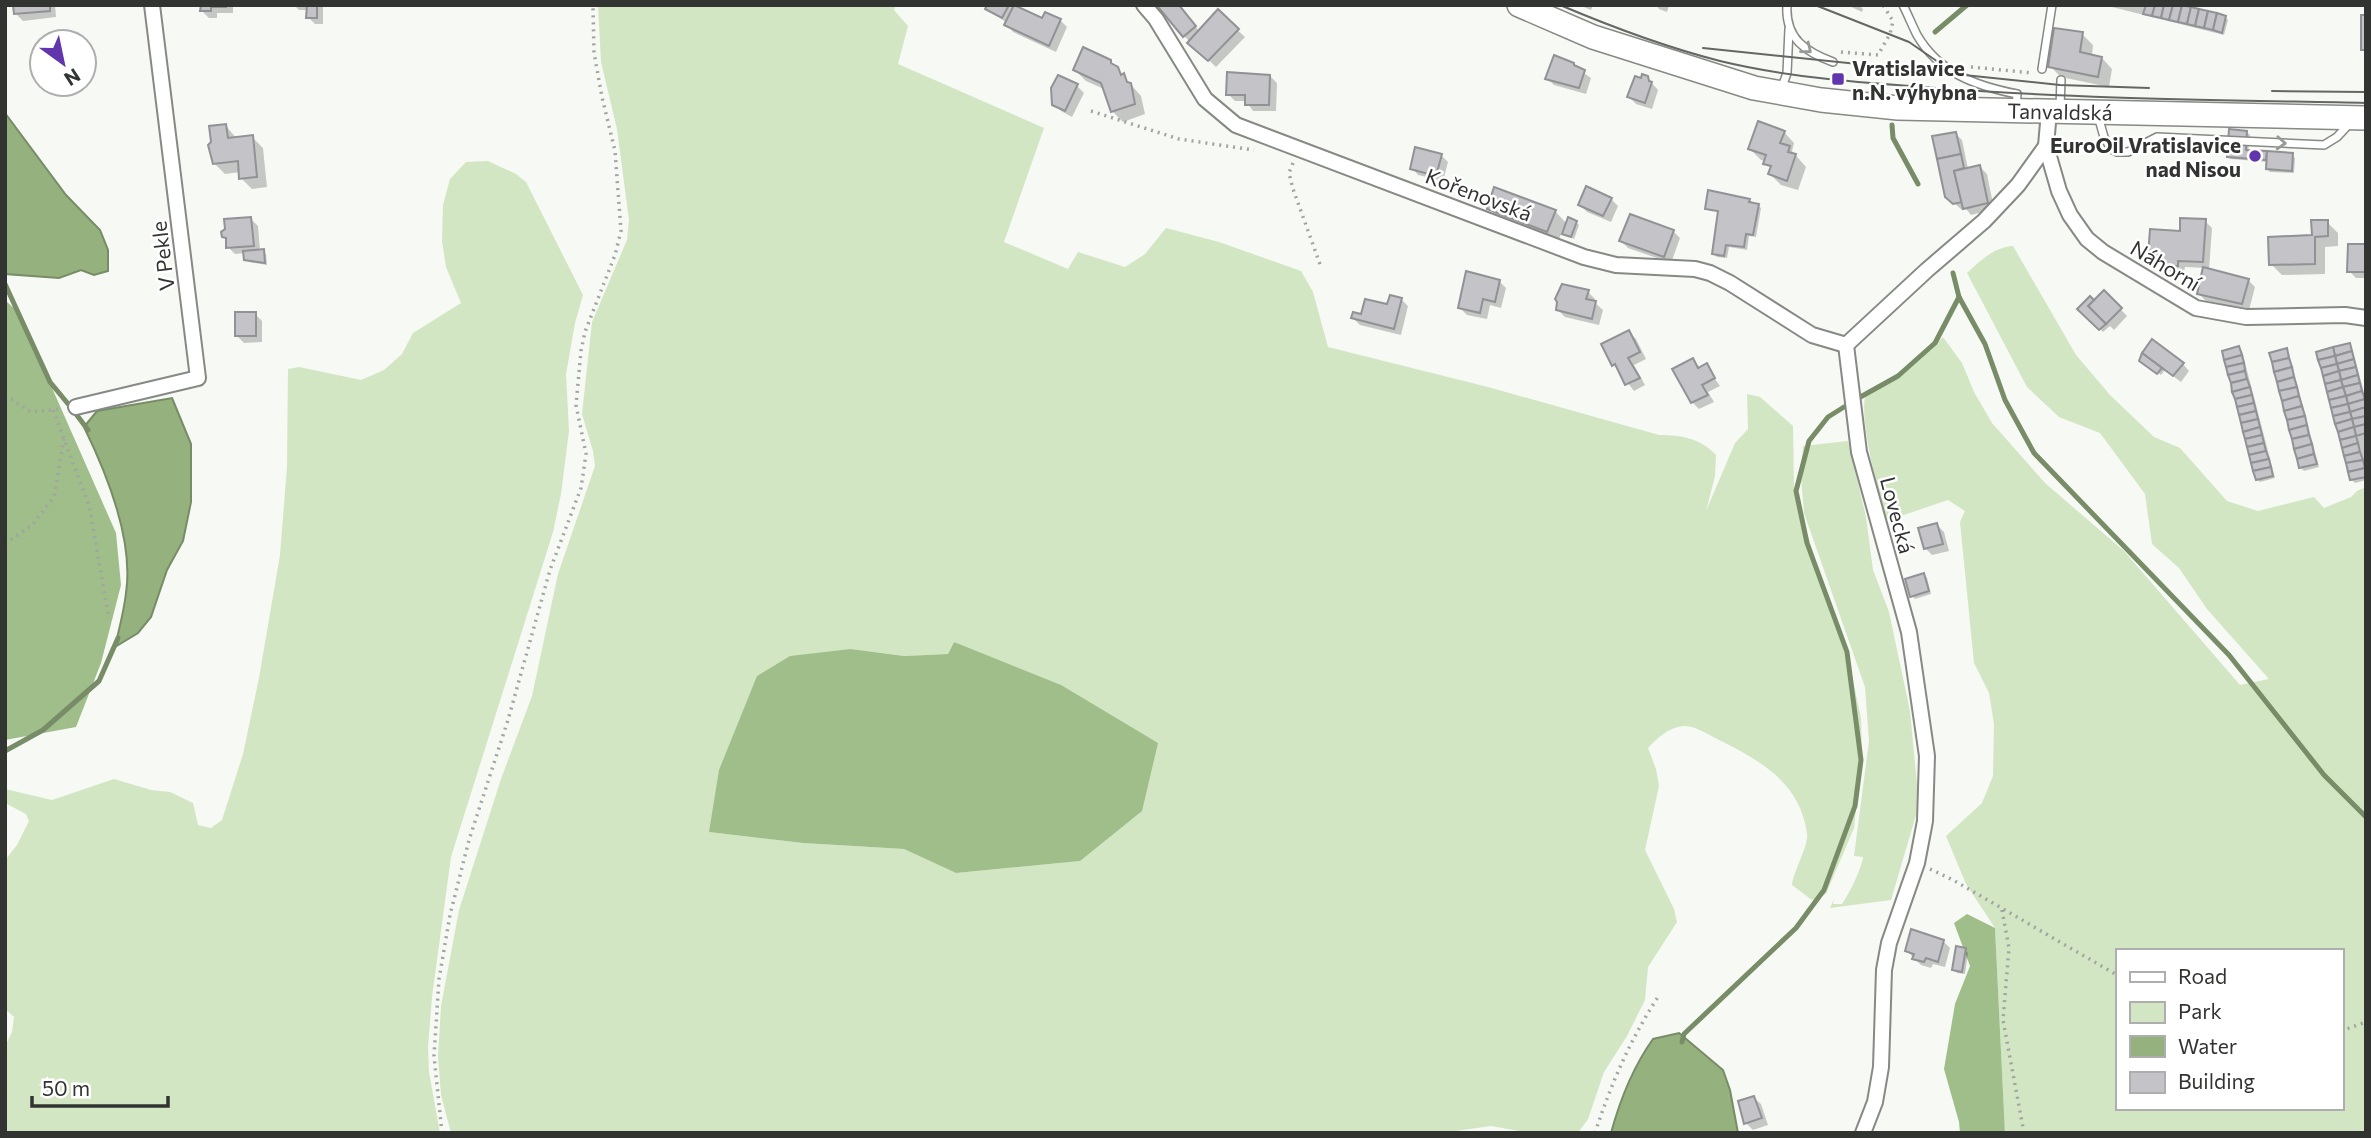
<svg xmlns="http://www.w3.org/2000/svg" width="2371" height="1138" viewBox="0 0 2371 1138" font-family="Commissioner,sans-serif">
  <style>
    .green { fill: #d2e6c3; fill-rule: evenodd }
    .forest { fill: #a0be89 }
    .water { fill: #95b27e; stroke: #778c67; stroke-width: 2 }
    .shadow { fill: #0003 }
    .lines { fill: none; stroke-linecap: round; stroke-linejoin: round }
    .stream { stroke: #778c67; stroke-width: 5 }
    .building { fill: #c4c3c8; stroke: #929196; stroke-width: 2 }
    .service-casing { stroke: #868984; stroke-width: 10 }
    .minor-casing { stroke: #868984; stroke-width: 18 }
    .primary-casing { stroke: #868984; stroke-width: 26 }
    .path { stroke: #a1a4a0; stroke-width: 3.5; stroke-dasharray: 2 5; stroke-linecap: butt }
    .service { stroke: #fff; stroke-width: 7 }
    .minor { stroke: #fff; stroke-width: 14 }
    .primary { stroke: #fff; stroke-width: 23 }
    .tram { stroke: #646764; stroke-width: 2 }
    .oneway { stroke: #989a98 }
    .poi-dot { fill: #6136ad; stroke: #fff; stroke-width: 2.5 }
    .labels { text-anchor: middle; dominant-baseline: central; stroke-width: 5; stroke-linejoin: round; paint-order: stroke }
    .poi-label { font-size: 21px; font-weight: bold; fill: #323432; stroke: #fff; text-anchor: start }
    .street-label { font-size: 21px; fill: #323432; stroke: #fff }
  </style>
  <rect width="100%" height="100%" fill="#f6f9f4"/>
  <g class="green">
    <path d="M 598,5 L 896,5 L 894,10 L 908,26 L 898,64 L 1044,128 L 1004,242 L 1068,269 L 1078,252 L 1125,267 L 1145,254 L 1166,228 L 1219,242 L 1301,271 L 1313,292 L 1328,347 L 1488,387 L 1659,435 C 1681,435 1700,438 1716,455 L 1715,476 L 1706,511 L 1735,443 L 1748,429 L 1747,394 L 1760,397 L 1793,426 L 1794,490 L 1822,582 L 1847,652 L 1861,718 L 1862,753 L 1854,828 L 1826,894 L 1812,900 L 1792,885 C 1794,869 1809,846 1807,833 C 1800,783 1760,760 1719,740 C 1709,735 1694,725 1684,726 C 1669,727 1657,738 1648,748 L 1656,769 L 1659,786 L 1645,850 L 1674,909 L 1677,922 L 1648,967 L 1645,1000 L 1627,1036 L 1604,1072 L 1588,1119 L 1578,1133 L 1531,1133 L 1491,1126 L 1442,1133 L 451,1133 L 441,1095 L 438,1057 L 441,1006 L 459,910 L 501,779 L 532,696 L 558,574 L 595,466 L 593,451 L 582,414 L 592,322 L 627,240 L 629,220 L 617,129 L 601,62 ZM 954,642 L 1158,743 L 1080,861 L 956,873 L 904,849 L 803,843 L 710,832 L 851,649 L 904,656 L 948,654 Z"/>
    <path d="M 488,161 L 516,174 L 526,182 L 583,295 L 575,323 L 566,374 L 569,431 L 561,494 L 553,532 L 451,857 L 432,997 L 428,1047 L 429,1072 L 440,1133 L 5,1133 L 5,1046 L 12,1032 L 14,1017 L 5,1009 L 5,860 L 17,845 L 29,821 L 26,814 L 5,803 L 5,789 L 52,800 L 114,779 L 151,790 L 170,792 L 193,803 L 198,825 L 211,828 L 222,820 L 243,754 L 259,678 L 280,555 L 287,467 L 288,369 L 299,367 L 361,380 L 384,370 L 402,354 L 413,333 L 461,303 L 446,267 L 442,241 L 443,205 L 450,179 L 466,162 Z"/>
    <path d="M 2013,246 L 2076,355 L 2110,395 L 2154,437 L 2180,448 L 2227,501 L 2258,511 L 2314,497 L 2324,508 L 2351,497 L 2357,491 L 2366,487 L 2366,1133 L 2005,1133 L 1995,928 L 1966,884 L 1946,836 L 1982,803 L 1993,776 L 1994,724 L 1989,693 L 1974,663 L 1960,522 L 1965,511 L 1948,500 L 1886,521 C 1881,500 1853,403 1869,390 C 1876,385 1887,383 1894,379 C 1913,369 1928,351 1943,337 L 1962,363 L 1974,392 L 1992,423 L 2045,483 L 2124,551 L 2240,685 L 2269,679 L 2207,609 L 2179,568 L 2152,544 L 2145,494 L 2100,433 L 2059,417 L 2027,387 L 1967,273 C 1980,261 1994,247 2013,246 ZM 2117,951 L 2341,951 L 2341,1108 L 2117,1108 Z"/>
    <path d="M 1848,441 L 1866,517 L 1873,570 L 1889,612 L 1910,711 L 1919,805 L 1891,900 L 1830,908 L 1834,899 L 1833,904 L 1842,904 C 1849,894 1862,868 1863,857 L 1854,856 L 1869,741 L 1865,687 L 1804,513 L 1801,477 L 1803,446 Z"/>
  </g>
  <g class="forest">
    <path d="M 5,300 L 19,313 L 116,533 L 121,585 L 101,663 L 76,727 L 5,740 Z"/>
    <path d="M 954,642 L 1061,685 L 1158,743 L 1142,811 L 1080,861 L 956,873 L 904,849 L 803,843 L 709,832 L 719,770 L 757,676 L 790,656 L 851,649 L 904,656 L 948,654 Z"/>
    <path d="M 1967,914 L 1995,928 L 2005,1133 L 1960,1133 L 1959,1122 L 1944,1069 L 1955,1004 L 1970,966 L 1954,923 Z"/>
  </g>
  <g class="water">
    <path d="M 5,113 L 66,195 L 100,230 L 108,250 L 108,271 L 94,275 L 81,270 L 59,278 L 5,274 Z"/>
    <path d="M 172,398 L 191,444 L 191,502 L 183,541 L 167,570 L 151,617 L 138,633 L 115,647 C 119,629 124,611 126,593 C 134,540 107,474 84,427 L 97,411 Z"/>
    <path d="M 1679,1033 L 1723,1070 L 1730,1090 L 1738,1133 L 1611,1133 C 1620,1100 1633,1067 1653,1039 Z"/>
  </g>
  <g class="shadow">
    <path d="M 14,5 L 55,5 L 56,17 L 23,21 L 16,14 Z"/>
    <path d="M 202,5 L 233,5 L 233,13 L 217,13 L 217,18 L 209,18 L 202,11 Z"/>
    <path d="M 294,5 L 323,5 L 323,24 L 315,24 L 308,17 L 308,10 L 299,10 Z"/>
    <path d="M 989,5 L 1020,5 L 1018,8 L 1042,20 L 1060,20 L 1067,27 L 1056,52 L 1013,32 L 1007,23 L 987,9 Z"/>
    <path d="M 1178,5 L 1200,32 L 1218,12 L 1245,37 L 1216,67 L 1184,36 Z"/>
    <path d="M 1579,5 L 1593,5 L 1591,10 Z"/>
    <path d="M 1656,5 L 1669,5 L 1667,12 L 1659,9 Z"/>
    <path d="M 1847,5 L 1859,5 L 1863,9 L 1862,12 Z"/>
    <path d="M 2104,5 L 2175,5 L 2225,17 L 2228,20 L 2224,35 Z"/>
    <path d="M 2082,34 L 2093,45 L 2092,56 L 2102,58 L 2112,69 L 2109,87 L 2061,77 L 2050,66 Z"/>
    <path d="M 1110,61 L 1141,96 L 1145,114 L 1123,122 L 1112,111 L 1104,89 L 1086,81 L 1075,70 Z"/>
    <path d="M 1578,69 L 1591,78 L 1586,94 L 1554,85 L 1547,78 Z"/>
    <path d="M 1270,76 L 1277,83 L 1276,111 L 1253,111 L 1246,101 L 1235,101 L 1228,94 Z"/>
    <path d="M 1647,78 L 1658,90 L 1652,109 L 1636,104 L 1629,97 L 1642,80 Z"/>
    <path d="M 1077,86 L 1084,93 L 1072,117 L 1061,111 L 1054,104 Z"/>
    <path d="M 226,126 L 237,139 L 252,137 L 263,148 L 267,187 L 252,189 L 241,178 L 241,172 L 225,174 L 214,163 Z"/>
    <path d="M 1784,132 L 1794,143 L 1792,151 L 1806,167 L 1798,190 L 1781,185 L 1770,174 L 1772,170 L 1765,161 L 1761,160 L 1750,149 Z"/>
    <path d="M 2247,132 L 2250,135 L 2248,152 L 2292,155 L 2295,158 L 2294,173 L 2270,172 L 2267,169 L 2268,162 L 2231,159 L 2228,156 Z"/>
    <path d="M 1955,133 L 1962,140 L 1968,169 L 1980,167 L 1987,174 L 1994,209 L 1971,215 L 1966,209 L 1962,210 L 1947,197 Z"/>
    <path d="M 1441,155 L 1448,162 L 1443,181 L 1418,175 L 1412,168 Z"/>
    <path d="M 1611,199 L 1618,206 L 1611,222 L 1587,212 L 1580,205 Z"/>
    <path d="M 1749,200 L 1761,208 L 1756,237 L 1749,236 L 1747,250 L 1729,247 L 1727,258 L 1717,257 L 1714,254 L 1720,212 L 1710,211 L 1707,208 Z"/>
    <path d="M 1489,209 L 1555,211 L 1567,224 L 1576,222 L 1579,225 L 1574,239 L 1562,232 L 1558,241 L 1500,219 Z"/>
    <path d="M 251,219 L 258,226 L 260,251 L 266,254 L 267,265 L 249,262 L 245,253 L 235,254 L 228,247 L 227,240 L 223,236 Z"/>
    <path d="M 2205,221 L 2212,228 L 2209,270 L 2248,280 L 2255,287 L 2249,310 L 2206,301 L 2199,294 L 2205,268 L 2185,267 L 2184,272 L 2171,272 L 2164,263 L 2157,262 L 2150,255 L 2181,233 Z"/>
    <path d="M 2327,222 L 2338,233 L 2338,246 L 2325,247 L 2325,274 L 2282,275 L 2271,264 L 2313,237 Z"/>
    <path d="M 1673,231 L 1680,238 L 1671,263 L 1628,248 L 1621,241 Z"/>
    <path d="M 2366,246 L 2366,278 L 2356,278 L 2349,271 Z"/>
    <path d="M 1499,281 L 1506,288 L 1501,308 L 1490,305 L 1487,319 L 1467,315 L 1460,308 Z"/>
    <path d="M 1588,292 L 1595,299 L 1594,302 L 1603,310 L 1599,325 L 1565,317 L 1558,310 Z"/>
    <path d="M 2104,292 L 2127,316 L 2114,330 L 2110,326 L 2103,332 L 2080,309 L 2094,302 Z"/>
    <path d="M 1401,299 L 1408,306 L 1401,335 L 1360,325 L 1353,318 L 1389,307 Z"/>
    <path d="M 255,314 L 262,321 L 262,342 L 244,343 L 237,336 Z"/>
    <path d="M 1629,332 L 1636,339 L 1646,359 L 1634,365 L 1645,385 L 1634,391 L 1613,364 Z"/>
    <path d="M 2349,345 L 2352,348 L 2366,400 L 2366,480 L 2355,483 L 2352,480 Z"/>
    <path d="M 2239,348 L 2242,351 L 2275,478 L 2260,482 L 2257,479 Z"/>
    <path d="M 2286,350 L 2289,353 L 2319,467 L 2304,471 L 2301,468 Z"/>
    <path d="M 2144,354 L 2183,364 L 2189,371 L 2181,382 L 2165,370 L 2161,375 L 2141,361 Z"/>
    <path d="M 1693,361 L 1701,368 L 1706,366 L 1720,386 L 1708,392 L 1714,402 L 1699,409 L 1692,402 Z"/>
    <path d="M 1937,525 L 1944,532 L 1949,551 L 1932,555 L 1925,548 Z"/>
    <path d="M 1924,575 L 1927,578 L 1931,594 L 1915,599 L 1912,596 Z"/>
    <path d="M 1943,941 L 1950,948 L 1945,967 L 1933,964 L 1931,968 L 1921,965 L 1907,951 Z"/>
    <path d="M 1965,950 L 1968,953 L 1965,974 L 1957,973 L 1954,970 Z"/>
    <path d="M 1754,1098 L 1761,1104 L 1768,1125 L 1753,1130 L 1746,1123 Z"/>
  </g>
  <g class="lines">
    <g class="stream">
      <path d="M 1935,32 L 1967,5"/>
      <path d="M 1892,125 L 1893,138 L 1918,184"/>
      <path d="M 1953,273 L 1959,297 L 1985,344 L 2005,400 L 2034,453 L 2229,655 L 2324,775 L 2366,817"/>
      <path d="M 5,284 L 50,382 L 69,405"/>
      <path d="M 1855,400 L 1898,376 L 1935,343 L 1959,297"/>
      <path d="M 73,410 L 88,430"/>
      <path d="M 5,751 L 43,730 L 99,681 L 118,638"/>
      <path d="M 1682,1042 L 1684,1034 L 1796,928 L 1824,890 L 1855,806 L 1861,760 L 1847,652 L 1807,543 L 1796,491 L 1809,441 L 1828,417 L 1844,407"/>
    </g>
  </g>
  <g class="building">
    <path d="M 13,5 L 50,5 L 50,11 L 14,14 Z"/>
    <path d="M 201,5 L 226,5 L 226,7 L 211,7 L 211,11 L 200,11 Z"/>
    <path d="M 307,5 L 317,5 L 317,18 L 306,18 Z"/>
    <path d="M 987,5 L 1009,5 L 1002,18 L 985,9 Z"/>
    <path d="M 1014,5 L 1042,18 L 1045,12 L 1061,19 L 1049,46 L 1004,25 Z"/>
    <path d="M 1160,5 L 1179,5 L 1196,26 L 1183,37 L 1158,7 Z"/>
    <path d="M 2146,5 L 2155,5 L 2152,16 L 2143,14 Z"/>
    <path d="M 2155,5 L 2164,5 L 2161,18 L 2152,16 Z"/>
    <path d="M 2164,5 L 2173,5 L 2169,20 L 2161,18 Z"/>
    <path d="M 2173,5 L 2182,5 L 2178,22 L 2169,20 Z"/>
    <path d="M 2182,5 L 2191,7 L 2187,24 L 2178,22 Z"/>
    <path d="M 2191,7 L 2199,9 L 2195,26 L 2187,24 Z"/>
    <path d="M 1218,9 L 1239,29 L 1208,61 L 1187,43 Z"/>
    <path d="M 2199,9 L 2208,11 L 2204,28 L 2195,26 Z"/>
    <path d="M 2208,11 L 2217,13 L 2213,30 L 2204,28 Z"/>
    <path d="M 2217,13 L 2226,16 L 2222,33 L 2213,30 Z"/>
    <rect x="2361" y="15" width="5" height="35"/>
    <path d="M 2054,28 L 2083,32 L 2080,52 L 2102,57 L 2098,77 L 2048,67 Z"/>
    <path d="M 1083,47 L 1111,60 L 1111,63 L 1118,67 L 1121,75 L 1124,73 L 1127,82 L 1131,83 L 1135,104 L 1111,112 L 1101,83 L 1073,70 Z"/>
    <path d="M 1554,55 L 1574,63 L 1574,65 L 1585,70 L 1579,88 L 1545,79 Z"/>
    <path d="M 1227,72 L 1270,75 L 1269,105 L 1245,105 L 1245,95 L 1226,95 Z"/>
    <path d="M 1642,74 L 1648,76 L 1649,81 L 1652,82 L 1645,103 L 1627,97 L 1635,76 L 1641,78 Z"/>
    <path d="M 1058,75 L 1078,84 L 1065,111 L 1052,105 L 1051,88 Z"/>
    <path d="M 1758,121 L 1785,131 L 1780,143 L 1790,146 L 1788,152 L 1796,154 L 1787,181 L 1768,174 L 1771,166 L 1763,164 L 1766,155 L 1748,149 Z"/>
    <path d="M 226,124 L 228,138 L 253,135 L 257,177 L 239,179 L 238,161 L 213,164 L 208,145 L 211,142 L 209,126 Z"/>
    <path d="M 2229,129 L 2247,131 L 2246,150 L 2267,151 L 2266,160 L 2227,157 Z"/>
    <path d="M 1956,132 L 1961,154 L 1937,159 L 1932,136 Z"/>
    <path d="M 1415,147 L 1442,154 L 1436,176 L 1410,169 Z"/>
    <path d="M 2267,151 L 2293,153 L 2292,171 L 2266,169 Z"/>
    <path d="M 1961,154 L 1964,168 L 1954,171 L 1962,202 L 1953,204 L 1945,197 L 1937,159 Z"/>
    <path d="M 1980,165 L 1988,203 L 1963,209 L 1954,171 Z"/>
    <path d="M 1586,186 L 1612,198 L 1603,216 L 1578,205 Z"/>
    <path d="M 1494,187 L 1556,210 L 1547,232 L 1487,209 Z"/>
    <path d="M 1708,190 L 1750,199 L 1749,202 L 1759,204 L 1753,235 L 1746,234 L 1744,247 L 1726,245 L 1724,256 L 1712,254 L 1718,211 L 1705,209 Z"/>
    <path d="M 1630,214 L 1674,230 L 1664,257 L 1619,241 Z"/>
    <path d="M 251,217 L 254,246 L 226,248 L 226,238 L 222,237 L 221,232 L 225,229 L 224,219 Z"/>
    <path d="M 1568,217 L 1577,221 L 1571,237 L 1562,234 Z"/>
    <path d="M 2180,218 L 2206,219 L 2203,262 L 2178,261 L 2178,266 L 2162,266 L 2163,257 L 2148,256 L 2150,229 L 2180,231 Z"/>
    <path d="M 2311,220 L 2328,220 L 2328,236 L 2315,237 L 2315,264 L 2269,265 L 2268,237 L 2312,235 Z"/>
    <path d="M 2348,244 L 2366,244 L 2366,272 L 2347,272 Z"/>
    <path d="M 264,249 L 265,263 L 244,260 L 243,251 Z"/>
    <path d="M 2203,267 L 2249,279 L 2242,304 L 2197,294 Z"/>
    <path d="M 1466,271 L 1500,280 L 1495,302 L 1483,299 L 1480,313 L 1458,308 Z"/>
    <path d="M 1562,284 L 1589,290 L 1586,299 L 1596,301 L 1592,319 L 1556,310 L 1557,302 L 1555,299 Z"/>
    <path d="M 2104,290 L 2122,308 L 2106,324 L 2088,306 Z"/>
    <path d="M 1390,295 L 1402,298 L 1394,329 L 1351,318 L 1353,312 L 1361,314 L 1365,299 L 1387,304 Z"/>
    <path d="M 2090,296 L 2094,300 L 2088,306 L 2106,324 L 2099,330 L 2077,309 Z"/>
    <rect x="235" y="312" width="21" height="24"/>
    <path d="M 1629,330 L 1640,352 L 1628,358 L 1640,378 L 1625,385 L 1615,364 L 1612,366 L 1601,344 Z"/>
    <path d="M 2152,339 L 2184,363 L 2173,376 L 2142,353 Z"/>
    <path d="M 2350,343 L 2352,351 L 2335,356 L 2333,347 Z"/>
    <path d="M 2239,346 L 2242,355 L 2224,360 L 2222,351 Z"/>
    <path d="M 2333,347 L 2335,356 L 2318,360 L 2316,352 Z"/>
    <path d="M 2287,348 L 2289,358 L 2272,362 L 2269,353 Z"/>
    <path d="M 2352,351 L 2354,359 L 2337,364 L 2335,356 Z"/>
    <path d="M 2142,353 L 2162,368 L 2157,374 L 2139,361 Z"/>
    <path d="M 2242,355 L 2244,363 L 2226,367 L 2224,360 Z"/>
    <path d="M 2335,356 L 2337,364 L 2321,368 L 2318,360 Z"/>
    <path d="M 1693,358 L 1698,368 L 1707,363 L 1715,378 L 1702,385 L 1708,395 L 1691,403 L 1672,369 Z"/>
    <path d="M 2289,358 L 2292,367 L 2274,372 L 2272,362 Z"/>
    <path d="M 2354,359 L 2356,367 L 2339,371 L 2337,364 Z"/>
    <path d="M 2244,363 L 2245,371 L 2228,375 L 2226,367 Z"/>
    <path d="M 2337,364 L 2339,371 L 2323,376 L 2321,368 Z"/>
    <path d="M 2292,367 L 2294,377 L 2277,382 L 2274,372 Z"/>
    <path d="M 2356,367 L 2358,375 L 2341,380 L 2339,371 Z"/>
    <path d="M 2245,371 L 2247,379 L 2231,383 L 2228,375 Z"/>
    <path d="M 2339,371 L 2341,380 L 2325,384 L 2323,376 Z"/>
    <path d="M 2358,375 L 2360,383 L 2343,387 L 2341,380 Z"/>
    <path d="M 2294,377 L 2297,387 L 2279,391 L 2277,382 Z"/>
    <path d="M 2247,379 L 2250,387 L 2232,392 L 2231,383 Z"/>
    <path d="M 2341,380 L 2343,387 L 2327,392 L 2325,384 Z"/>
    <path d="M 2360,383 L 2362,391 L 2346,396 L 2343,387 Z"/>
    <path d="M 2250,387 L 2252,395 L 2235,399 L 2232,392 Z"/>
    <path d="M 2297,387 L 2299,396 L 2282,401 L 2279,391 Z"/>
    <path d="M 2343,387 L 2346,396 L 2329,400 L 2327,392 Z"/>
    <path d="M 2362,391 L 2365,399 L 2348,404 L 2346,396 Z"/>
    <path d="M 2252,395 L 2254,403 L 2237,407 L 2235,399 Z"/>
    <path d="M 2299,396 L 2302,406 L 2284,411 L 2282,401 Z"/>
    <path d="M 2346,396 L 2348,404 L 2331,408 L 2329,400 Z"/>
    <path d="M 2365,399 L 2366,407 L 2350,412 L 2348,404 Z"/>
    <path d="M 2254,403 L 2256,411 L 2239,415 L 2237,407 Z"/>
    <path d="M 2348,404 L 2350,412 L 2333,416 L 2331,408 Z"/>
    <path d="M 2302,406 L 2305,416 L 2287,420 L 2284,411 Z"/>
    <path d="M 2366,407 L 2366,416 L 2352,419 L 2350,412 Z"/>
    <path d="M 2256,411 L 2258,419 L 2241,423 L 2239,415 Z"/>
    <path d="M 2350,412 L 2352,419 L 2335,424 L 2333,416 Z"/>
    <path d="M 2305,416 L 2307,425 L 2289,430 L 2287,420 Z"/>
    <path d="M 2366,416 L 2366,424 L 2354,427 L 2352,419 Z"/>
    <path d="M 2258,419 L 2260,427 L 2243,432 L 2241,423 Z"/>
    <path d="M 2352,419 L 2354,427 L 2338,432 L 2335,424 Z"/>
    <path d="M 2366,424 L 2366,433 L 2356,436 L 2354,427 Z"/>
    <path d="M 2307,425 L 2309,435 L 2292,439 L 2289,430 Z"/>
    <path d="M 2260,427 L 2262,435 L 2245,439 L 2243,432 Z"/>
    <path d="M 2354,427 L 2356,436 L 2340,440 L 2338,432 Z"/>
    <path d="M 2262,435 L 2264,443 L 2247,447 L 2245,439 Z"/>
    <path d="M 2309,435 L 2312,444 L 2294,449 L 2292,439 Z"/>
    <path d="M 2356,436 L 2358,443 L 2342,448 L 2340,440 Z"/>
    <path d="M 2264,443 L 2266,451 L 2249,455 L 2247,447 Z"/>
    <path d="M 2358,443 L 2360,452 L 2344,456 L 2342,448 Z"/>
    <path d="M 2312,444 L 2314,454 L 2297,459 L 2294,449 Z"/>
    <path d="M 2266,451 L 2269,459 L 2251,463 L 2249,455 Z"/>
    <path d="M 2360,452 L 2363,460 L 2346,463 L 2344,456 Z"/>
    <path d="M 2314,454 L 2317,464 L 2299,468 L 2297,459 Z"/>
    <path d="M 2269,459 L 2271,467 L 2253,471 L 2251,463 Z"/>
    <path d="M 2363,460 L 2365,468 L 2348,472 L 2346,463 Z"/>
    <path d="M 2271,467 L 2273,476 L 2256,480 L 2253,471 Z"/>
    <path d="M 2365,468 L 2366,477 L 2350,480 L 2348,472 Z"/>
    <path d="M 1937,523 L 1943,544 L 1924,549 L 1918,528 Z"/>
    <path d="M 1924,573 L 1929,591 L 1910,597 L 1905,579 Z"/>
    <path d="M 1911,929 L 1944,940 L 1938,962 L 1926,958 L 1924,962 L 1912,959 L 1914,954 L 1905,951 Z"/>
    <path d="M 1956,946 L 1966,948 L 1962,972 L 1952,970 Z"/>
    <path d="M 1754,1096 L 1762,1118 L 1744,1124 L 1738,1101 Z"/>
  </g>
  <g class="lines">
    <g class="service-casing">
      <g id="service">
        <path d="M 1787,5 C 1785,39 1806,52 1833,62"/>
        <path d="M 1903,5 C 1908,15 1912,25 1917,35 C 1939,73 1976,86 2017,94 L 2016,108"/>
        <path d="M 2042,69 L 2052,5"/>
        <path d="M 1781,90 L 1787,73 L 1789,29"/>
        <path d="M 2060,107 L 2061,80"/>
        <path d="M 2098,116 L 2104,137 L 2111,149 L 2117,152 L 2128,152 L 2157,137 L 2324,145 L 2337,137 L 2351,122"/>
      </g>
    </g>
    <g class="minor-casing">
      <g id="minor">
        <path d="M 1144,5 L 1156,19 L 1205,99 L 1236,125 L 1584,257 L 1616,265 L 1695,269 L 1710,273 L 1730,283 L 1812,335 L 1846,345"/>
        <path d="M 2049,111 L 2046,146 L 2059,191 L 2070,215 L 2087,239 L 2103,252 L 2196,308 L 2246,317 L 2345,315 L 2366,318"/>
        <path d="M 1846,345 L 1859,452 L 1909,632 L 1927,756 L 1925,821 L 1917,863 L 1889,943 L 1884,970 L 1881,1067 L 1875,1102 L 1863,1133"/>
        <path d="M 1846,345 L 1927,270 L 1984,221 L 2018,185 L 2046,146"/>
        <path d="M 76,407 L 198,378 L 152,5"/>
      </g>
    </g>
    <g class="primary-casing">
      <path id="primary" d="M 1519,5 L 1593,37 L 1754,88 L 1821,100 L 1898,108 L 2366,118"/>
    </g>
    <g class="path">
      <path d="M 1841,52 L 1878,55 L 1890,34 L 1893,21 L 1883,5"/>
      <path d="M 1971,67 L 2033,73"/>
      <path d="M 1091,111 L 1179,139 L 1254,150"/>
      <path d="M 1293,163 L 1289,173 L 1293,189 L 1321,267"/>
      <path d="M 5,395 L 31,412 L 61,409"/>
      <path d="M 53,410 L 89,505 L 109,619"/>
      <path d="M 5,544 L 33,524 L 54,497 L 64,439"/>
      <path d="M 1930,869 L 1953,880 L 2117,975"/>
      <path d="M 2002,910 L 2009,948 L 2003,1020 L 2024,1133"/>
      <path d="M 2341,1031 L 2366,1022"/>
      <path d="M 442,1133 L 434,1056 L 439,979 L 450,915 L 469,840 L 508,720 L 550,570 L 581,488 L 586,454 L 576,405 L 581,351 L 585,332 L 615,255 L 621,231 L 615,151 L 602,97 L 594,53 L 593,5"/>
      <path d="M 1595,1133 C 1611,1084 1630,1040 1658,997"/>
    </g>
    <use href="#service" class="service"/>
    <use href="#minor" class="minor"/>
    <use href="#primary" class="primary"/>
    <g class="tram">
      <path d="M 1560,5 C 1612,27 1665,47 1720,61 C 1790,78 1864,83 1936,88 C 2079,99 2222,100 2366,103"/>
      <path d="M 1815,5 L 1909,42 L 1941,64"/>
      <path d="M 1703,48 L 2060,85 L 2149,88"/>
      <path d="M 2272,91 L 2366,92"/>
    </g>
  </g>
  <defs><path id="oneway-chevron" d="M-2-3.5L2.5 0L-2 3.5" fill="none" stroke-width="1.6" stroke-linecap="round" stroke-linejoin="round" transform="scale(1.75)"/></defs>
  <g class="oneway">
    <use href="#oneway-chevron" transform="translate(1807 49) rotate(39)"/>
    <use href="#oneway-chevron" transform="translate(2281 143) rotate(3)"/>
  </g>
  <g class="poi-dot">
    <rect x="1831" y="72" width="14" height="14" rx="3.5"/>
    <circle cx="2255" cy="156" r="7"/>
  </g>
  <g class="labels">
    <g class="poi-label">
      <text x="1852" y="67">Vratislavice<tspan x="1852" dy="24">n.N. výhybna</tspan></text>
      <text x="2241" y="144" text-anchor="end">EuroOil Vratislavice<tspan x="2241" dy="24">nad Nisou</tspan></text>
    </g>
    <g class="street-label">
      <text transform="translate(2060 111) rotate(1)">Tanvaldská</text>
      <text transform="translate(1479 194) rotate(21)">Kořenovská</text>
      <text transform="translate(162 256) rotate(-97)">V Pekle</text>
      <text transform="translate(2166 265) rotate(31)">Náhorní</text>
      <text transform="translate(1898 515) rotate(75)">Lovecká</text>
    </g>
  </g>
  <rect width="2371" height="1138" fill="none" stroke="#323432" stroke-width="14"/>
  <rect x="2116" y="949" width="228" height="161" fill="#ffffff" stroke="#adaead" stroke-width="2"/>
  <rect x="2130" y="972" width="35" height="10" fill="#ffffff" stroke="#adaead" stroke-width="2"/>
  <text x="2178" y="984" font-size="21" fill="#323432">Road</text>
  <rect x="2130" y="1002" width="35" height="21" fill="#d2e6c3" stroke="#adaead" stroke-width="2"/>
  <text x="2178" y="1019" font-size="21" fill="#323432">Park</text>
  <rect x="2130" y="1036" width="35" height="21" fill="#95b27e" stroke="#adaead" stroke-width="2"/>
  <text x="2178" y="1054" font-size="21" fill="#323432">Water</text>
  <rect x="2130" y="1072" width="35" height="21" fill="#c4c3c8" stroke="#adaead" stroke-width="2"/>
  <text x="2178" y="1089" font-size="21" fill="#323432">Building</text>
  <g transform="translate(63 63) rotate(147)"><circle r="33" fill="#ffffff" stroke="#adaead" stroke-width="2"/>
  <path d="M0-5L12 26L0 18L-12 26Z" fill="#6136ad"/>
  <text y="-10" font-size="19" font-weight="bold" text-anchor="middle" fill="#323432">N</text>
  </g>
  <path d="M32 1096v10h136v-10" fill="none" stroke="#323432" stroke-width="3.5"/>
  <text x="42" y="1096" font-size="21" fill="#323432" stroke="#ffffff" stroke-width="5" paint-order="stroke">50 m</text>
</svg>
